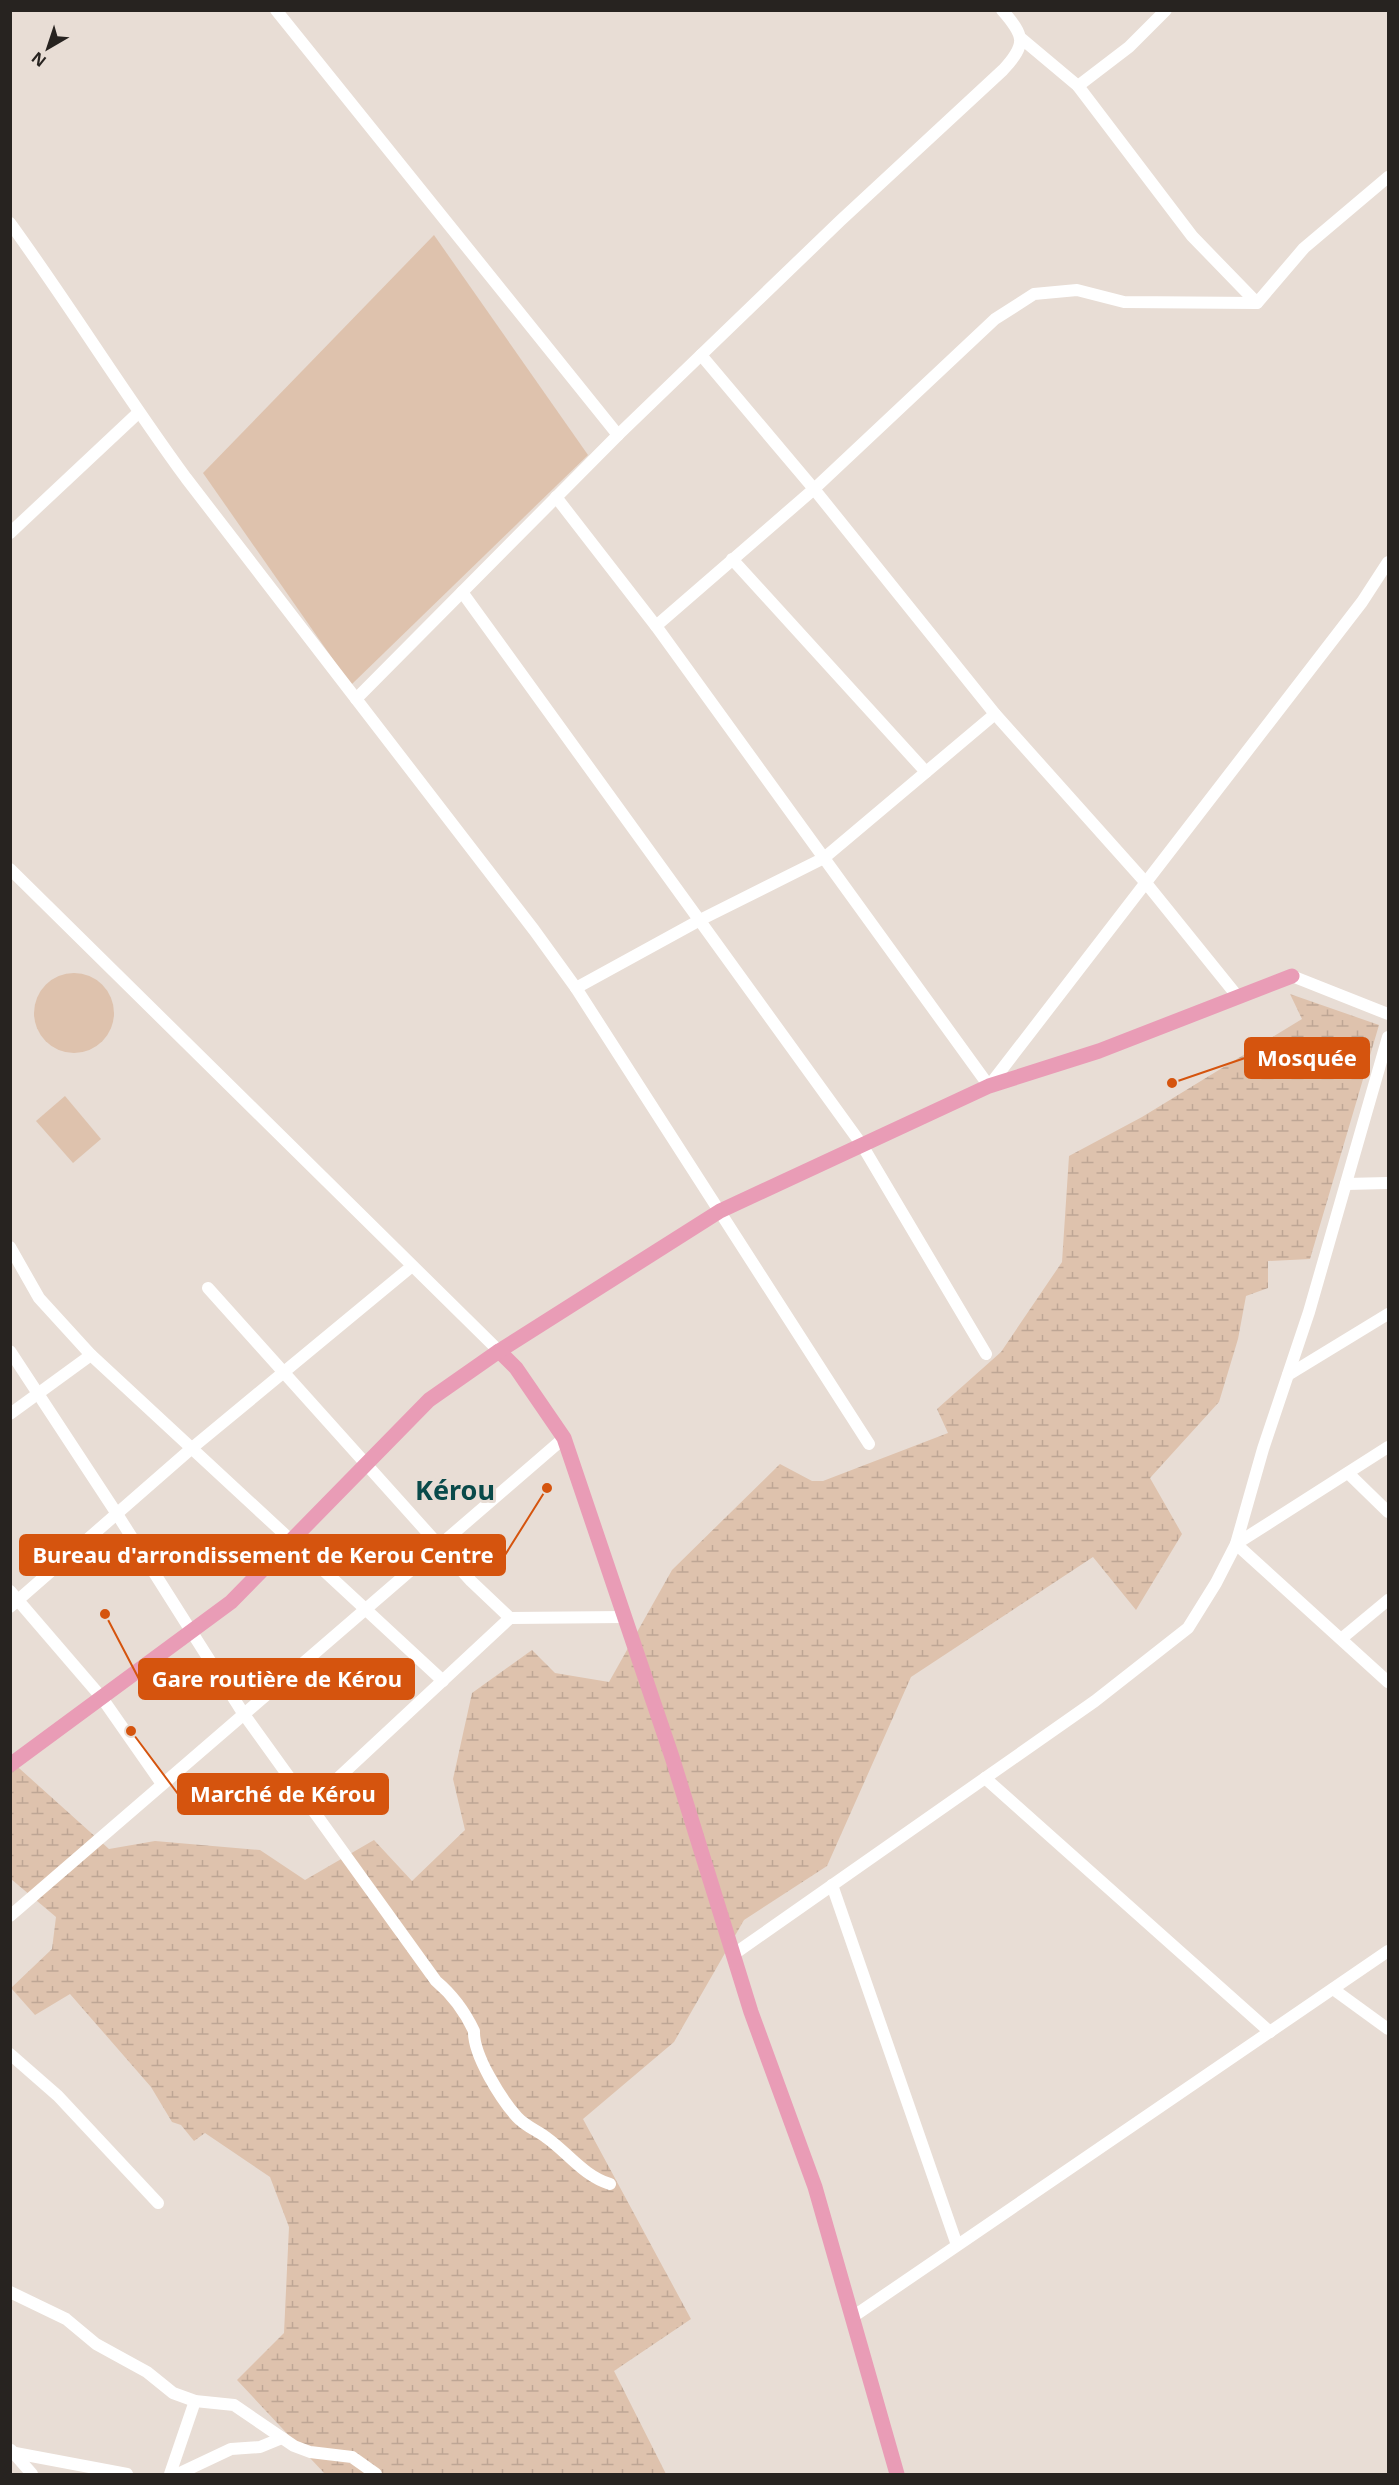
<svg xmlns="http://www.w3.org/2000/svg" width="1399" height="2485" viewBox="0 0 1399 2485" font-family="'Noto Sans',sans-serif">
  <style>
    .wetland { fill: url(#wetland-marsh) }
    .pitch { fill: #dec2ad }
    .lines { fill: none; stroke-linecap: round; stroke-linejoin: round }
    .minor { stroke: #fff; stroke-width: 12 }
    .major { stroke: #e99cb6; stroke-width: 15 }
    .labels { text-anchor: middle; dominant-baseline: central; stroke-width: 6; stroke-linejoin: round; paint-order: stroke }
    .district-label { font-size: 27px; font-weight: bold; fill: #094a4a; stroke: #e8ddd5 }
    .leader { fill: none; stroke: #d5540e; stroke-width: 2 }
    .callout-dot { fill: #d5540e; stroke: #e8ddd5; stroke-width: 2 }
    .callout { fill: #d5540e; stroke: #d5540e; stroke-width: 2 }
    .callout-label { font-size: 22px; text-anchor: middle; font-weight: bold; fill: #fff }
  </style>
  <defs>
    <pattern id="wetland-marsh" width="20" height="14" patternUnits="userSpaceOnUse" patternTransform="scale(1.5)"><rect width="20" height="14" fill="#dec2ad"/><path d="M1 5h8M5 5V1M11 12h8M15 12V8" fill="none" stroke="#bea695"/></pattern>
  </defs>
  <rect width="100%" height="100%" fill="#e8ddd5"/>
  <path class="wetland" d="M 1290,994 L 1379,1025 L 1310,1259 L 1268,1261 L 1268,1288 L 1246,1296 L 1238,1339 L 1219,1402 L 1150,1478 L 1182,1534 L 1136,1610 L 1093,1557 L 911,1677 L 827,1866 L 744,1920 L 674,2042 L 583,2119 L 691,2319 L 614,2371 L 666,2474 L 325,2474 L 237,2380 L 284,2333 L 289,2227 L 270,2177 L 205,2133 L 194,2141 L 181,2125 L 172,2122 L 151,2087 L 70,1994 L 35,2015 L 11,1988 L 52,1949 L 56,1917 L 11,1879 L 10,1760 L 109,1849 L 155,1841 L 260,1850 L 305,1880 L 374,1840 L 412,1881 L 465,1830 L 453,1779 L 472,1693 L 532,1650 L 555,1673 L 609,1682 L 672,1570 L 780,1464 L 812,1481 L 823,1481 L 948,1433 L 937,1409 L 1001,1352 L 1062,1262 L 1069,1156 L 1142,1117 L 1302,1019 Z"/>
  <g class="pitch">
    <path d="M 434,235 L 588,455 L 351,685 L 203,473 Z"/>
    <circle cx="74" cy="1013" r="40"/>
    <path d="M 65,1096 L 101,1139 L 73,1163 L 36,1121 Z"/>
  </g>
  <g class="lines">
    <g class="minor">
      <path d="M 276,10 L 618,435"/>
      <path d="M 1022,39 L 1078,86 L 1129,47 L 1166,10"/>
      <path d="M 1078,86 L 1192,236 L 1257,303 L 1304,248 L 1388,177"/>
      <path d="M 10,223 C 71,307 125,395 186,478 L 534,930 L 576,988 L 869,1444"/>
      <path d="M 701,355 L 814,489 L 995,714 L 1146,883 L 1238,997"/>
      <path d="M 556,497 L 656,626 L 989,1086 L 1362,602 L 1388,562"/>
      <path d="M 10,533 L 138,413"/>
      <path d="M 732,559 L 926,772"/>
      <path d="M 462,592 L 862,1145 L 986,1354"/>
      <path d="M 656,626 L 814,489 L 995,319 L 1034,294 L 1077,290 L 1124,302 L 1257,303"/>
      <path d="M 356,699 L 618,435 L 840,221 L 1003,70 C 1027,44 1025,36 1002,10"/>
      <path d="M 10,869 L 499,1351"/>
      <path d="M 1292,976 L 1388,1014"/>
      <path d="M 576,988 L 700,920 L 824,858 L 995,714"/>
      <path d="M 1346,1184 L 1388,1183"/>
      <path d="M 10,1247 L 39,1298 L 91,1355 L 443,1681"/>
      <path d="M 208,1288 L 471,1581 L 510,1618"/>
      <path d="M 10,1351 L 117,1514 L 243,1713 L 436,1981 C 454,1996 465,2012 474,2031 C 473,2055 501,2099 517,2117 C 525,2126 538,2131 547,2138 C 569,2154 584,2176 610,2184"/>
      <path d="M 1288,1375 L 1388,1314"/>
      <path d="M 10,1414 L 91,1355"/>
      <path d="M 1388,1447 L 1236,1544 L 1388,1682"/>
      <path d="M 1348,1473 L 1388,1512"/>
      <path d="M 10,1591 L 102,1698 L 162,1784"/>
      <path d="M 10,1607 L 192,1448 L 411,1267"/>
      <path d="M 1341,1639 L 1388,1600"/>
      <path d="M 985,1778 L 1270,2032"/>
      <path d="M 308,1806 L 510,1618 L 624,1617"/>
      <path d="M 832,1885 L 957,2245"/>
      <path d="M 10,1916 L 564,1438"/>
      <path d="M 734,1954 L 1095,1701 L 1188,1628 L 1216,1583 L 1236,1544 L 1263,1449 L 1309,1312 L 1388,1037"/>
      <path d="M 1333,1989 L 1388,2029"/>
      <path d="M 10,2054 L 58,2096 L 158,2203"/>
      <path d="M 10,2292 L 66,2319 L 96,2344 L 147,2372 L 173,2393 L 195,2401 L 234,2405 L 294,2446 L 310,2452 L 352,2457 L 376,2474"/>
      <path d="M 854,2316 L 1388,1951"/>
      <path d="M 11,2450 L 32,2474"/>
      <path d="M 10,2452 L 127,2474"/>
      <path d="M 170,2474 L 195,2401"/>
      <path d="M 178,2474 L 231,2449 L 260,2447 L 282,2438"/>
    </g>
    <g class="major">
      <path d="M 499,1351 L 516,1368 L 564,1438 L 672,1757 L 751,2012 L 815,2187 L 897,2474"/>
      <path d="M 10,1765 L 231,1602 L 429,1400 L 499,1351 L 720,1211 L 989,1086 L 1099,1051 L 1292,976"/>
    </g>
  </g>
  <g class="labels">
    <g class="district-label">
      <text x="455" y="1489">Kérou</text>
    </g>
  </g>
  <path class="leader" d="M1172 1083L1245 1058M547 1488L505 1555M105 1614L139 1679M131 1731L178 1794"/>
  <g class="callout-dot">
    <circle cx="1172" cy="1083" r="6"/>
    <circle cx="547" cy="1488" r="6"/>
    <circle cx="105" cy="1614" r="6"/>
    <circle cx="131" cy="1731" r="6"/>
  </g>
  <g class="callout">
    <rect x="1245" y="1038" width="124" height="40" rx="6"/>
    <rect x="20" y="1535" width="485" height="40" rx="6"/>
    <rect x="139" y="1659" width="275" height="40" rx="6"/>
    <rect x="178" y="1774" width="210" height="40" rx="6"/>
  </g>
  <g class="callout-label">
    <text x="1307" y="1066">Mosquée</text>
    <text x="263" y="1563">Bureau d'arrondissement de Kerou Centre</text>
    <text x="277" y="1687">Gare routière de Kérou</text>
    <text x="283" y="1802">Marché de Kérou</text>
  </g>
  <rect width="1399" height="2485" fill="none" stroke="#272320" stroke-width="24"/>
  <g transform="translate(48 48) rotate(219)" stroke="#e8ddd5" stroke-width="4.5" paint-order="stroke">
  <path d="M0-4.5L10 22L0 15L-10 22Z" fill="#272320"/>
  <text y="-9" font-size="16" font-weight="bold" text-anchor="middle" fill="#272320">N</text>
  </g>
</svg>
